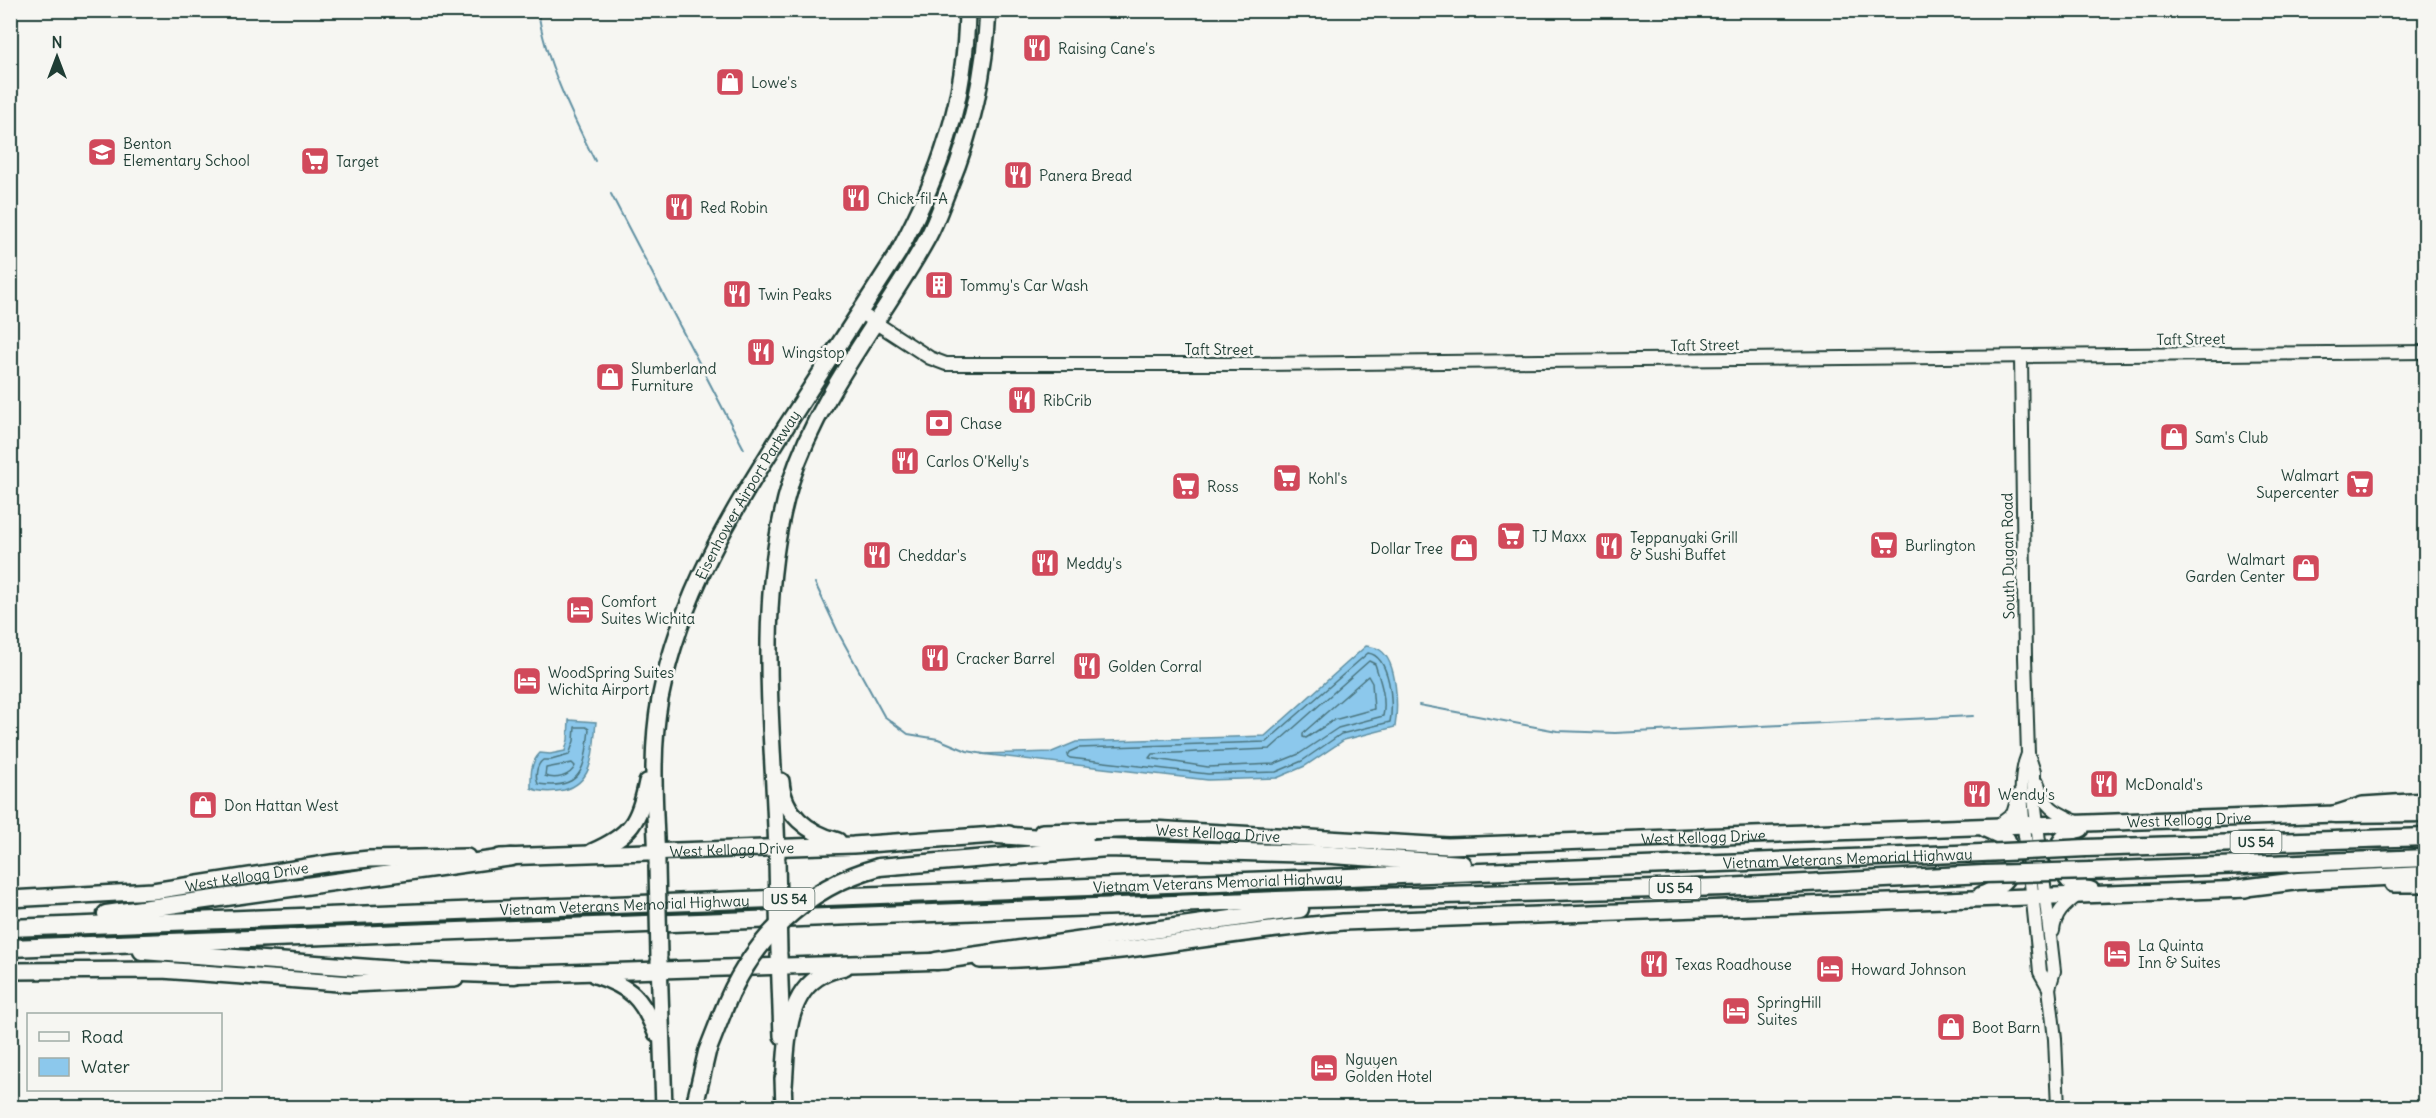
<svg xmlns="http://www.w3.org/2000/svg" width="2436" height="1118" viewBox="0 0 2436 1118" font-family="Delius,sans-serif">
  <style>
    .water { fill: #8cc8ec; stroke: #6090a2; stroke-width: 1.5 }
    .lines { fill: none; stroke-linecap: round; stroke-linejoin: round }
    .shore { stroke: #4b757e; stroke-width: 1.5 }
    .stream { stroke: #6090a2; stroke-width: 2 }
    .minor-casing { stroke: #1f3d34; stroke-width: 16 }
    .major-casing { stroke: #1f3d34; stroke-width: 20 }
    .highway-casing { stroke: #1f3d34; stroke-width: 21 }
    .minor { stroke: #f6f6f2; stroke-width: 12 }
    .major { stroke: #f6f6f2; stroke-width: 15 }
    .highway { stroke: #f6f6f2; stroke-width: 16 }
    .major-bridge-casing { stroke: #1f3d34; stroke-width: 20; stroke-linecap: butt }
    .highway-bridge-casing { stroke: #1f3d34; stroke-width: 21; stroke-linecap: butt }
    .major-bridge { stroke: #f6f6f2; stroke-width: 15 }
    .highway-bridge { stroke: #f6f6f2; stroke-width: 16 }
    .labels { text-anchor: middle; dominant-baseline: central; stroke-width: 5; stroke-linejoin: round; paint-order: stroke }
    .shield { fill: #f6f6f2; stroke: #60746d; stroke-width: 1.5 }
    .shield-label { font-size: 14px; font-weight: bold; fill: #1f3d34 }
    .poi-label { font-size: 15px; fill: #1f3d34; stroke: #f6f6f2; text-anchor: start }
    .street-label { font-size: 15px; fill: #1f3d34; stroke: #f6f6f2 }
  </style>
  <rect width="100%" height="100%" fill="#f6f6f2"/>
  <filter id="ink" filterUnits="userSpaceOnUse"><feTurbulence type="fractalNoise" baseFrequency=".0167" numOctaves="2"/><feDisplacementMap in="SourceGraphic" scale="12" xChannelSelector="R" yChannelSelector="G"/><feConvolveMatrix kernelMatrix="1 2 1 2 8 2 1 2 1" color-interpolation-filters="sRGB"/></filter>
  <g filter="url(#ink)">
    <g class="water">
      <path d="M 1366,646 C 1370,647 1377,647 1380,650 C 1398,662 1398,708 1395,727 L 1344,740 L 1305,766 L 1277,778 L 1208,780 L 981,754 L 1052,752 L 1076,742 L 1265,736 Z"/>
      <path d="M 569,720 L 596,722 C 593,749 595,782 564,790 C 554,792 541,793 531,788 C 531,774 530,763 540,753 L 550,754 L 565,751 L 568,740 Z"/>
    </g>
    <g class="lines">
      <g class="shore">
        <path d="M 1368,653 C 1390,656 1394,704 1390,722 L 1341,734 L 1302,761 L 1276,772 L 1208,774 L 1070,758 L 1067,756 L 1069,752 L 1078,748 L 1266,742 Z"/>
        <path d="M 1369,661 L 1375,664 C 1380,680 1387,699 1383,716 L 1338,728 L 1299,754 L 1274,764 L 1208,767 L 1149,758 L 1152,754 L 1270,749 Z"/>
        <path d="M 1368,676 L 1372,683 L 1374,709 L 1334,720 L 1306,738 L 1303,737 L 1303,733 Z"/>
        <path d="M 575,727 L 586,727 L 589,729 C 585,766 584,791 538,784 C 535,777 536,765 543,760 L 551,760 L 569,755 L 574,741 Z"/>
        <path d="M 572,763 L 575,766 C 570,777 555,780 545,776 L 546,768 Z"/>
      </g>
      <g class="stream">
        <path d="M 538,10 C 544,59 573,117 595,161"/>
        <path d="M 611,194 L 744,449"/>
        <path d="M 815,583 L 839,634 L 884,716 L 908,734 L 938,739 L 967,751 L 984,754"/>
        <path d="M 1419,705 L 1557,731 L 1615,733 L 1973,716"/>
      </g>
      <g class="minor-casing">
        <g id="minor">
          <path d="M 859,312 L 930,358 L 946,364 L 1251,364 L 2426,352"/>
          <path d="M 2021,357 L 2025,657 L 2028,754 L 2034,772 L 2034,798 L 2054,971 L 2049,988"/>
          <path d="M 2028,754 C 2015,784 2025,833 2029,865 C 2033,901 2037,937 2040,972 L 2049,988 L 2055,1039 L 2058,1108"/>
          <path d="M 2038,784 C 2046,810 2056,812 2079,823"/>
          <path d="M 1996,827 L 2013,814 L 2019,794"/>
          <path d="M 2053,931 C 2055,912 2065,905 2079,894"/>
        </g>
      </g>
      <g class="major-casing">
        <g id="major">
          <path d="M 781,781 C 783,814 808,833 838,841"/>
          <path d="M 2081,829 C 2052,834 2052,862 2069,881 C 2075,887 2083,888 2091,890"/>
          <path id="s1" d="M 1042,832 L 1152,829 L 1448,846 L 2335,814 L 2363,805 L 2426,801"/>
          <path d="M 592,852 C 631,835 639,822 647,782"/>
          <path d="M 777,856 C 774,732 754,602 791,481 C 820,391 883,319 928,237 C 937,220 942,204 949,187 C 973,129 985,73 988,10"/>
          <path id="s2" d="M 500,857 L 853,845 L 1009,834"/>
          <path id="s3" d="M 657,862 C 655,807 650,753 660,699 C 681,593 731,514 787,425 C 824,368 861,310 898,253 C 940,175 966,101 967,10"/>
          <path d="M 2393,884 L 2426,884"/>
          <path d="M 1981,895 C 2012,883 2015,869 2007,839 L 1985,829"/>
          <path id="s4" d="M 10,899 L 153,891 L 332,863 L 369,859 L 467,857"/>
          <path d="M 779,955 L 782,1036"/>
          <path d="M 980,960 C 1104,960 1220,932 1343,922 L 2246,889"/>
          <path d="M 659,961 L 664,1108"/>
          <path d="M 10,971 L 162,970 L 352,984 L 455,979"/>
          <path d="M 503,975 L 947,961"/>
          <path d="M 595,975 C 631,987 642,998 656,1033"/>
          <path d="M 783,1078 L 784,1108"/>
          <path d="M 784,1086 C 787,1050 784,995 822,975 C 829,971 837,969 845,967"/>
        </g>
      </g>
      <g class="highway-casing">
        <g id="highway">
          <path d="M 2335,814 L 2426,813"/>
          <path d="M 998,835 L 1085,841"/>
          <path d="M 2086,848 L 2426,837"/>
          <path d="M 879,867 L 1107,848 L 1318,854 L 1462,864"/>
          <path d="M 2090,871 L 2426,858"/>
          <path d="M 2234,889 L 2298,881 L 2426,875"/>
          <path d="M 106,914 L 512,857"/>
          <path id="s5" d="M 10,928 L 1982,853"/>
          <path d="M 10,948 L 1304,899 L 1724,887 L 1984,874"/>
          <path d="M 142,951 L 409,971 L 515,975"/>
          <path d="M 936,961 L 1300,909"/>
          <path d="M 694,1108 L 707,1052 L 722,1014"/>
        </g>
      </g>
      <use href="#minor" class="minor"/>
      <use href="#major" class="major"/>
      <use href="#highway" class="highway"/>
      <g class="major-bridge-casing">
        <g id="major-bridge">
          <path d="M 777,860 L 779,952"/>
          <path d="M 657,865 L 659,957"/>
        </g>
      </g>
      <g class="highway-bridge-casing">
        <g id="highway-bridge">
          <path d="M 1982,853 L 2086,848"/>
          <path d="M 1984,874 L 2090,871"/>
          <path d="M 722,1014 C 749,942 805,887 879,867"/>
        </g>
      </g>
      <use href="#major-bridge" class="major-bridge"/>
      <use href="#highway-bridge" class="highway-bridge"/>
    </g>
  </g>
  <defs>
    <g id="restaurant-square" transform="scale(1.5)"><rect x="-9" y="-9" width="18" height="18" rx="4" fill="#d1495b" stroke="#f6f6f2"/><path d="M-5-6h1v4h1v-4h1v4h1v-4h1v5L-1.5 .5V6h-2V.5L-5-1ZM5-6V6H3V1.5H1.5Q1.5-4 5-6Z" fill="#fff"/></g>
    <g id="shop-square" transform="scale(1.5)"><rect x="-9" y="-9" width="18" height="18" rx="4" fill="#d1495b" stroke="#f6f6f2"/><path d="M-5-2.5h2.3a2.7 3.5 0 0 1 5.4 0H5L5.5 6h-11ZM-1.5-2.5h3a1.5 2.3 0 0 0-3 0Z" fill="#fff"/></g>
    <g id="school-square" transform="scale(1.5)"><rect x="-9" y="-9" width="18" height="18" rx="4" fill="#d1495b" stroke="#f6f6f2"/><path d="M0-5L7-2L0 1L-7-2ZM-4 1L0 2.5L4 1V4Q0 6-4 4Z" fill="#fff"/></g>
    <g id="supermarket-square" transform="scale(1.5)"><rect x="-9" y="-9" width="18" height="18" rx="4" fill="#d1495b" stroke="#f6f6f2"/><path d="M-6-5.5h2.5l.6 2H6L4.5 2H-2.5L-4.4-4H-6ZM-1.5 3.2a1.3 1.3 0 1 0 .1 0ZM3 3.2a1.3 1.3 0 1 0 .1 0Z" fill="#fff"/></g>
    <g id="building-square" transform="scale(1.5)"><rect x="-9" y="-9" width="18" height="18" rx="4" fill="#d1495b" stroke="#f6f6f2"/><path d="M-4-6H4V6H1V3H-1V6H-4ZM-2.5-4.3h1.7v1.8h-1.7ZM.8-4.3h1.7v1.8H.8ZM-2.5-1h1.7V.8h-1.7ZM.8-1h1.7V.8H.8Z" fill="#fff"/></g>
    <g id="bank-square" transform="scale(1.5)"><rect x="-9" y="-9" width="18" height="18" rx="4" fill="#d1495b" stroke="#f6f6f2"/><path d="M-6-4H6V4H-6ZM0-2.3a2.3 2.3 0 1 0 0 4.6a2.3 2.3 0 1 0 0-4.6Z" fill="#fff"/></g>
    <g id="hotel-square" transform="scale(1.5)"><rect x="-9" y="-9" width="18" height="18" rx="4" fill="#d1495b" stroke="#f6f6f2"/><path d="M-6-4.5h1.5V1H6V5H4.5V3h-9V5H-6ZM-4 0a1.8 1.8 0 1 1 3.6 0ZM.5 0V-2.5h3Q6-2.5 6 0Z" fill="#fff"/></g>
  </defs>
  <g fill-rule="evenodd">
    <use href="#restaurant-square" x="1037" y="48"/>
    <use href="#shop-square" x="730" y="82"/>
    <use href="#school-square" x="102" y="152"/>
    <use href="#supermarket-square" x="315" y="161"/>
    <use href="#restaurant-square" x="1018" y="175"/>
    <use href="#restaurant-square" x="856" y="198"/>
    <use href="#restaurant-square" x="679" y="207"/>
    <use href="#building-square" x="939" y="285"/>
    <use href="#restaurant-square" x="737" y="294"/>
    <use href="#restaurant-square" x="761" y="352"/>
    <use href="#shop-square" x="610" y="377"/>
    <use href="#restaurant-square" x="1022" y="400"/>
    <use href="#bank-square" x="939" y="423"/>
    <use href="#shop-square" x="2174" y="437"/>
    <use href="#restaurant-square" x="905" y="461"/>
    <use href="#supermarket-square" x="1287" y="478"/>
    <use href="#supermarket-square" x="2360" y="484"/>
    <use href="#supermarket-square" x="1186" y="486"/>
    <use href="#supermarket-square" x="1511" y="536"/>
    <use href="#supermarket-square" x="1884" y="545"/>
    <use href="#restaurant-square" x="1609" y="546"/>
    <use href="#shop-square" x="1464" y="548"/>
    <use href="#restaurant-square" x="877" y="555"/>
    <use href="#restaurant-square" x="1045" y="563"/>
    <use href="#shop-square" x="2306" y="568"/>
    <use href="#hotel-square" x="580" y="610"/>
    <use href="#restaurant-square" x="935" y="658"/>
    <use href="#restaurant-square" x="1087" y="666"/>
    <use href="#hotel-square" x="527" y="681"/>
    <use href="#restaurant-square" x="2104" y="784"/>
    <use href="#restaurant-square" x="1977" y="794"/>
    <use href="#shop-square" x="203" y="805"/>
    <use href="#hotel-square" x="2117" y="954"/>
    <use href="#restaurant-square" x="1654" y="964"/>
    <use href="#hotel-square" x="1830" y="969"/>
    <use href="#hotel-square" x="1736" y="1011"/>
    <use href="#shop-square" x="1951" y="1027"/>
    <use href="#hotel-square" x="1324" y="1068"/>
  </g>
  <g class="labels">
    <g class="shield">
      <rect x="2230.5" y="831" width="51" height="22" rx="4.5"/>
      <rect x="1649.5" y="877" width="51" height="22" rx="4.5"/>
      <rect x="763.5" y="888" width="51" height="22" rx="4.5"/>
    </g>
    <g class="shield-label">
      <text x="2256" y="842">US 54</text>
      <text x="1675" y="888">US 54</text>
      <text x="789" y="899">US 54</text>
    </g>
    <g class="poi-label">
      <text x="1058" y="48">Raising Cane's</text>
      <text x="751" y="82">Lowe's</text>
      <text x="123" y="143">Benton<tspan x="123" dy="17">Elementary School</tspan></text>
      <text x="336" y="161">Target</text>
      <text x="1039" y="175">Panera Bread</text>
      <text x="877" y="198">Chick-fil-A</text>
      <text x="700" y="207">Red Robin</text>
      <text x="960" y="285">Tommy's Car Wash</text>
      <text x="758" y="294">Twin Peaks</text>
      <text x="782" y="352">Wingstop</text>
      <text x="631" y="368">Slumberland<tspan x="631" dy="17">Furniture</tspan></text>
      <text x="1043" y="400">RibCrib</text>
      <text x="960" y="423">Chase</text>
      <text x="2195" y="437">Sam's Club</text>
      <text x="926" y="461">Carlos O'Kelly's</text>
      <text x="2339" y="475" text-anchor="end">Walmart<tspan x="2339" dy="17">Supercenter</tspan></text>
      <text x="1308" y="478">Kohl's</text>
      <text x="1207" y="486">Ross</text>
      <text x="1532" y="536">TJ Maxx</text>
      <text x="1630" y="537">Teppanyaki Grill<tspan x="1630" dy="17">&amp; Sushi Buffet</tspan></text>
      <text x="1905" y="545">Burlington</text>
      <text x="1443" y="548" text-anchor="end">Dollar Tree</text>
      <text x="898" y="555">Cheddar's</text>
      <text x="2285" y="559" text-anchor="end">Walmart<tspan x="2285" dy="17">Garden Center</tspan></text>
      <text x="1066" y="563">Meddy's</text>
      <text x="601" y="601">Comfort<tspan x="601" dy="17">Suites Wichita</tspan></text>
      <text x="956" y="658">Cracker Barrel</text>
      <text x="1108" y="666">Golden Corral</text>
      <text x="548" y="672">WoodSpring Suites<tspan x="548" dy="17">Wichita Airport</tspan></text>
      <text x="2125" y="784">McDonald's</text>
      <text x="1998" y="794">Wendy's</text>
      <text x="224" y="805">Don Hattan West</text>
      <text x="2138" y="945">La Quinta<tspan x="2138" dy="17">Inn &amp; Suites</tspan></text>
      <text x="1675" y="964">Texas Roadhouse</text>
      <text x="1851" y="969">Howard Johnson</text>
      <text x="1757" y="1002">SpringHill<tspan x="1757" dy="17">Suites</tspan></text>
      <text x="1972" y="1027">Boot Barn</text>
      <text x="1345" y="1059">Nguyen<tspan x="1345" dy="17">Golden Hotel</tspan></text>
    </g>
    <g class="street-label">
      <text transform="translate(2191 339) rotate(-1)">Taft Street</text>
      <text transform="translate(1705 345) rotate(-1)">Taft Street</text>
      <text x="1219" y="349">Taft Street</text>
      <text stroke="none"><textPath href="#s3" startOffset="387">Eisenhower Airport Parkway</textPath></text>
      <text transform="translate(2008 556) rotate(-91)">South Dugan Road</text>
      <text stroke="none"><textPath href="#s1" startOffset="1148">West Kellogg Drive</textPath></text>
      <text stroke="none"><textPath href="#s1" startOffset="176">West Kellogg Drive</textPath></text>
      <text stroke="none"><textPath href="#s1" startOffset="662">West Kellogg Drive</textPath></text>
      <text stroke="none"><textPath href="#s2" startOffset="232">West Kellogg Drive</textPath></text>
      <text stroke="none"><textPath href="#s5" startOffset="1839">Vietnam Veterans Memorial Highway</textPath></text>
      <text stroke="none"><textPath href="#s4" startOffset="238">West Kellogg Drive</textPath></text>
      <text stroke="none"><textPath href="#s5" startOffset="1209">Vietnam Veterans Memorial Highway</textPath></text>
      <text stroke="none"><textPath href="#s5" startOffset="615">Vietnam Veterans Memorial Highway</textPath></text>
    </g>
  </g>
  <rect width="2436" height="1118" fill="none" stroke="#f6f6f2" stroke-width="36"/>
  <rect x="18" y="18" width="2400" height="1082" fill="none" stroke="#1f3d34" stroke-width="2" filter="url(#ink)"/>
  <rect x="27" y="1013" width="195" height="78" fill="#f6f6f2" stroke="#a0aca6" stroke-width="1.5"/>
  <rect x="39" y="1032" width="30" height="9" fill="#f6f6f2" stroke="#a0aca6" stroke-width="1.5"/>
  <text x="81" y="1043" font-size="18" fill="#1f3d34">Road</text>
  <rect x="39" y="1058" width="30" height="18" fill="#8cc8ec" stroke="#a0aca6" stroke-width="1.5"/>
  <text x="81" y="1073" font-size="18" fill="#1f3d34">Water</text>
  <g transform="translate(57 57)" stroke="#f6f6f2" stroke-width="4.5" paint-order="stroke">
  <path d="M0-4.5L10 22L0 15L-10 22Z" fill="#1f3d34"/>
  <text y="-9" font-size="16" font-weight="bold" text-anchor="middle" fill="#1f3d34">N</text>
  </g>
</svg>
